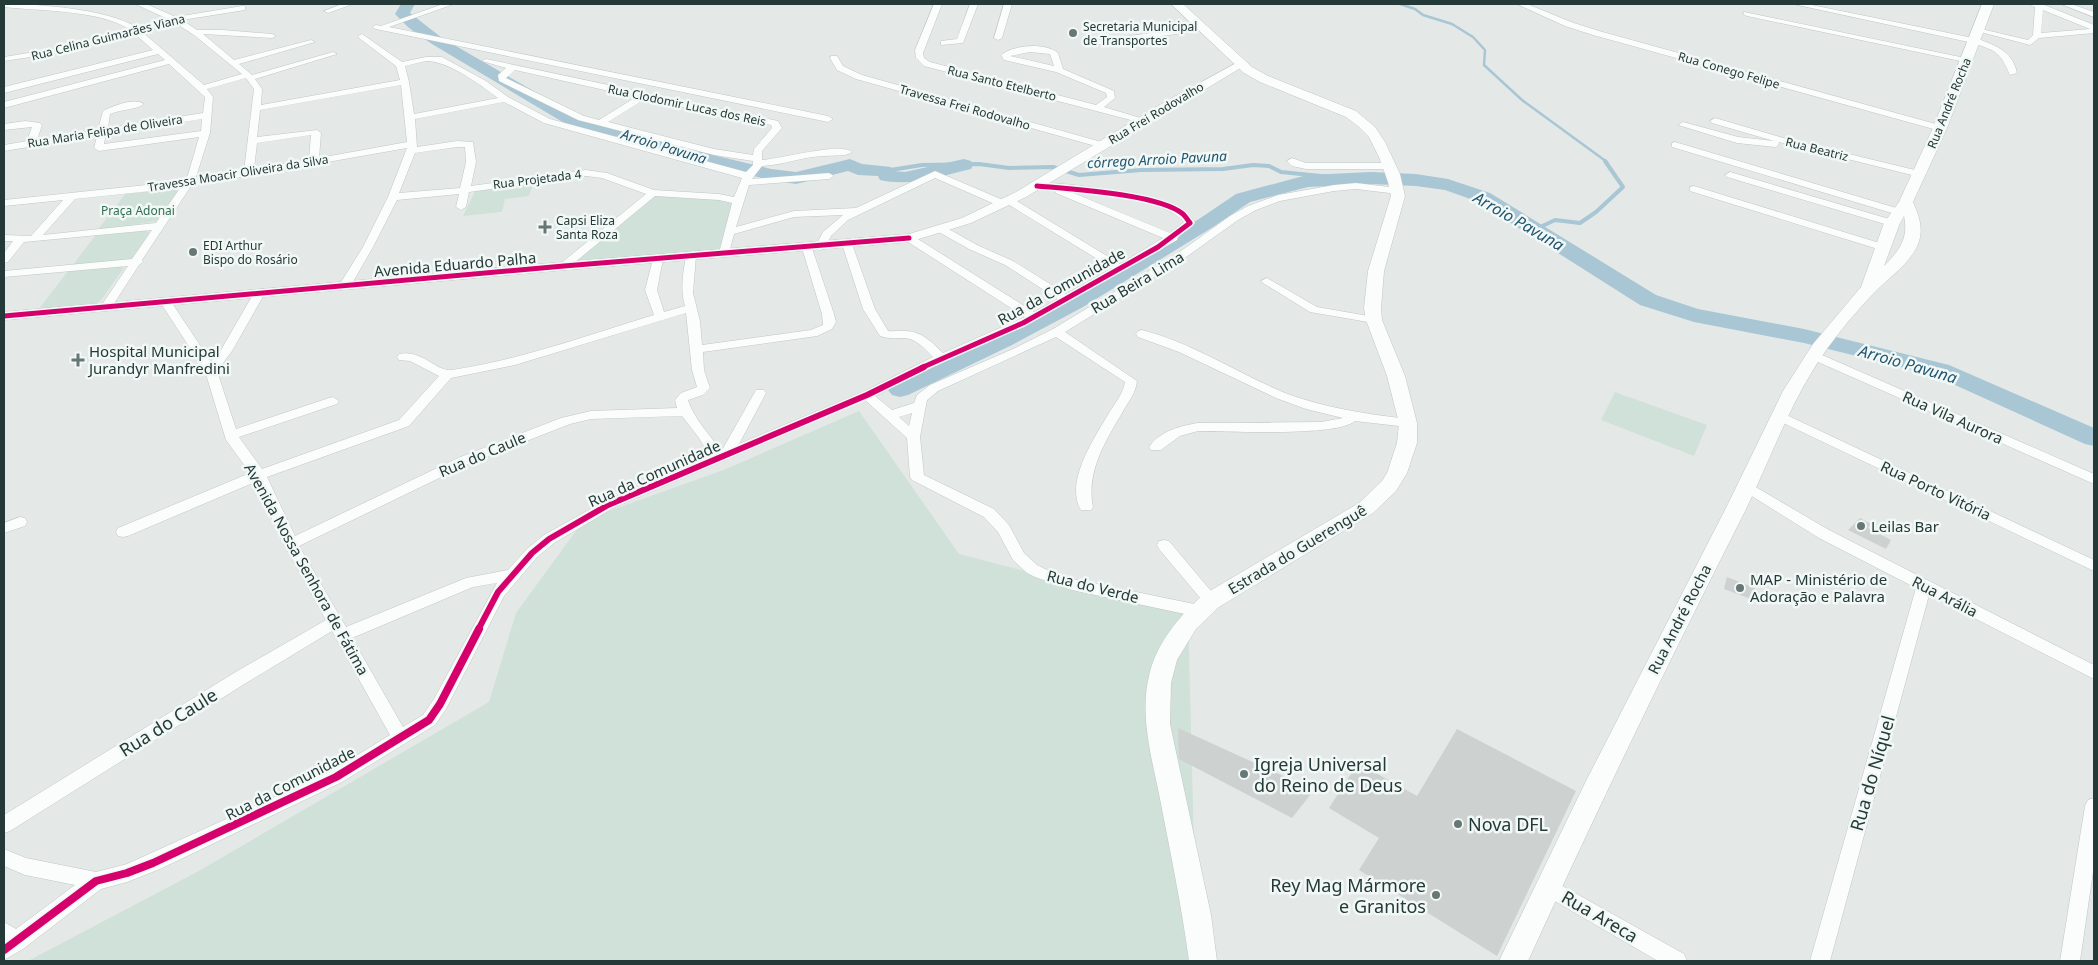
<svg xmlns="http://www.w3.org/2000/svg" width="2098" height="965" viewBox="0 0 2098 965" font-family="'Noto Sans',sans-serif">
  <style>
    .green { fill: #cfe1d8 }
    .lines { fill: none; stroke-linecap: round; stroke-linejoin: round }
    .stream-far1 { stroke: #a8c6d4; stroke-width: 2.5 }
    .stream { stroke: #a8c6d4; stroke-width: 4 }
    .river { fill: #a8c6d4; fill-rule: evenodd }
    .building { fill: #cdd2d1 }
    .minor-casing { stroke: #c1c6c5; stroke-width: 1 }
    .tertiary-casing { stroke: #c1c6c5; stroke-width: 1 }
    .secondary-casing { stroke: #c0c7c5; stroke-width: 1 }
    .minor { fill: #fbfcfc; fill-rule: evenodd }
    .tertiary { fill: #fbfcfc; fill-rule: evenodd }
    .secondary { fill: #fbfcfc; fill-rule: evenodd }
    .cycleway-far2-casing { stroke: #f2f8f6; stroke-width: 8 }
    .cycleway-far1-casing { stroke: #f2f8f6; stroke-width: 9 }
    .cycleway-casing { stroke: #f2f8f6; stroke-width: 11 }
    .cycleway-far2 { stroke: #d6006c; stroke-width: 5 }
    .cycleway-far1 { stroke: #d6006c; stroke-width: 6 }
    .cycleway { stroke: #d6006c; stroke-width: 8 }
    .poi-dot { fill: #677776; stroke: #f2f8f6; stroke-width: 2 }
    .labels { text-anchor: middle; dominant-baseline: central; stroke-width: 5; stroke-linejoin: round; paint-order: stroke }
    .far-poi-label { font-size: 12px; fill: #243a38; stroke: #f2f8f6; text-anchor: start }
    .far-street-label { font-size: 12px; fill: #243a38; stroke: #f2f8f6 }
    .far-park-label { font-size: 12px; fill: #316e54; stroke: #f2f8f6 }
    .far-water-label { font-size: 14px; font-style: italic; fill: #235671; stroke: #f2f8f6 }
    .street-label { font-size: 15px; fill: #243a38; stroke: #f2f8f6 }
    .poi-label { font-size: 15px; fill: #243a38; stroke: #f2f8f6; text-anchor: start }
    .water-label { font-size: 16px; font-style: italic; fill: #235671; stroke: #f2f8f6 }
    .near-street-label { font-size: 18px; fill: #243a38; stroke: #f2f8f6 }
    .near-poi-label { font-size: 18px; fill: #243a38; stroke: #f2f8f6; text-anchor: start }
  </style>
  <rect width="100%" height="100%" fill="#e4e9e8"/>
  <g class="green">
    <path d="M 536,177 L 529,196 L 505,199 L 502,212 L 463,216 L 478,185 Z"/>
    <path d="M 172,189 L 176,190 L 178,193 L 156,221 L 97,231 L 125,194 Z"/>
    <path d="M 653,193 L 738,197 L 721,251 L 572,263 Z"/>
    <path d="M 145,231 L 149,232 L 149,234 L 132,258 L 127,260 L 72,266 L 95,236 Z"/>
    <path d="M 117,266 L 124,268 L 101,300 L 97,303 L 39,309 L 68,271 Z"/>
    <path d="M 1615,392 L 1707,425 L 1694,456 L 1601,420 Z"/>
    <path d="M 859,411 L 959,554 L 1188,613 L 1197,961 L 28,961 L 197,872 L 489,702 L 516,613 L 584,520 L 726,469 Z"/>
  </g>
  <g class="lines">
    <path class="stream-far1" d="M 1400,4 L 1415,9 L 1423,15 L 1452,24 L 1473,37 L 1485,50 L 1484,65 L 1522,100 L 1607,162"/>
    <g class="stream">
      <path d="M 884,171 L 922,165 L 979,164 L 1009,168 L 1053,167 L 1079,175 L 1141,170 L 1223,169 L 1253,165 L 1269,166 L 1281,172 L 1341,178"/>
      <path d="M 1536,229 L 1555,220 L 1580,223 L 1596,212 L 1623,187 L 1605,161"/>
    </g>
    <g class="river">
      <path d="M 401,4 L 415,4 L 410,13 L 442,38 L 582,119 L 646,132 L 699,148 L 717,156 L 771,169 L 796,172 L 850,159 L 862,164 L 891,167 L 893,171 L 905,172 L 964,159 L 971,161 L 973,165 L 971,169 C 942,176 910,187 880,180 L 878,176 L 858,175 L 848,171 L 796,184 L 770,180 L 707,165 L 687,156 L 636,141 L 571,127 L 432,44 L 409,28 L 395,14 Z"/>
      <path d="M 1371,172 L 1416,174 L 1448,179 L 1490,193 L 1656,295 L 1698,309 L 1804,329 L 1949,365 L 2094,428 L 2094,446 L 2085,444 L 1933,375 L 1804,343 L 1694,322 L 1640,305 L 1476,201 L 1445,190 L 1416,186 L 1371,184 L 1308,187 L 1250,202 L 1213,227 L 1083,307 L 1012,345 L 908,395 L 900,397 L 892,395 L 888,390 L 892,385 L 996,335 L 1067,297 L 1199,219 L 1236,194 L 1307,175 Z"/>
    </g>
  </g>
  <g class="building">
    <path d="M 1860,518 L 1871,524 L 1868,528 L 1891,540 L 1886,549 L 1848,530 Z"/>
    <path d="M 1727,577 L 1755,588 L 1751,599 L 1724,589 Z"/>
    <path d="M 1178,728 L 1314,790 L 1292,818 L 1179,759 Z"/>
    <path d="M 1457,729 L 1576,791 L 1497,956 L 1359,870 L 1379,838 L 1329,808 L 1358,763 L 1417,796 Z"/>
  </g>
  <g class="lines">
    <g class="minor-casing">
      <g id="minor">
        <path d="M 4,4 C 39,4 107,9 136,27 L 168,19 L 135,4 L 146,4 L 176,17 L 242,6 L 245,6 L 245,10 L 182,20 L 197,30 L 223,30 L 272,34 L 276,36 L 272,38 L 203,34 L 234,60 L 311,40 L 315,42 L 239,64 L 252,75 L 333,52 L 337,54 L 255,79 L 262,89 L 261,105 L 400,80 L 396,66 L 359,38 L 358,36 L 362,34 L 402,62 L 426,57 L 442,57 L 486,81 L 508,97 L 550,119 L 746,172 L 753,165 L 753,161 L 714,155 L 578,120 L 499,81 L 498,75 L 506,68 L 482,61 L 486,59 L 778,121 L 782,128 L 762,151 L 762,160 C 781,159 840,142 852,152 C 846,157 833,155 825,156 C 804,156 784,165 762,166 L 752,179 L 829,173 L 834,176 L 829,179 L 749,185 L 736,227 L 794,211 L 856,208 L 935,171 L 1003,200 L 1004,198 L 1012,198 L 1120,264 L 1163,238 L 1056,193 L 1055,190 L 1033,188 L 1033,184 C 1057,179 1166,197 1185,211 C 1189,214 1192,219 1195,223 L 1178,237 L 1177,240 L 1027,325 L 945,361 L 875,396 L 892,410 L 914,403 L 917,395 L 930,385 L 1013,349 L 1053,329 L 1174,256 L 1230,216 L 1248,206 L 1278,195 L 1334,185 L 1356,183 L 1398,188 L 1403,191 L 1398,194 L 1356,189 L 1334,191 L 1280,201 L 1256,210 L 1238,220 L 1182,260 L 1065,332 L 1137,381 C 1136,393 1128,402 1122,413 C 1105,442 1086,472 1093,507 L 1091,510 L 1081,510 C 1064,482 1095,437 1109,413 C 1115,403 1123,394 1125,382 L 1056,337 L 938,391 L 927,400 L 920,437 L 924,475 L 994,509 L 1009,525 L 1024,553 L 1037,565 L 1045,569 L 1073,579 L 1199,605 L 1204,607 L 1207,611 L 1204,615 L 1199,617 L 1072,590 L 1035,577 L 1027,573 L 1013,560 L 998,532 L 984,517 L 912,480 L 910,477 L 907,438 L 865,400 L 613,508 L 554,543 L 537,557 L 504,596 L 446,709 L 435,725 L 342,782 L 160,869 L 127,882 L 101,889 L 23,949 L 4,960 L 4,922 L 16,929 L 75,885 L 25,875 L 4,866 L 4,849 L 26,858 L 96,872 L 127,864 L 330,772 L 390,735 L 332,631 L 246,683 L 10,831 L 4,833 L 4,815 L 234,673 L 326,620 L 284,544 L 255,482 L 128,536 L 123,537 L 118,536 L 116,532 L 118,528 L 250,473 L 226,440 L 205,371 L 160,302 L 162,300 L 170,300 L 211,362 L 221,350 L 255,291 L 259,290 L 265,293 L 232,351 L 217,371 L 236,429 L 329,398 L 333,397 L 339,401 L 337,404 L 239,437 L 262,469 L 399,420 L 439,376 L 410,361 L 399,360 L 397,357 L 399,354 C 422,349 436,372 452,370 C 520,360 588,335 654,315 L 645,290 L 653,259 L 658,256 L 663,259 L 657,290 L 664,312 L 685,306 C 680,288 683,274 686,256 L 691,253 L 696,256 L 693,293 L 700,321 L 702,345 L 811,330 L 823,325 L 822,314 L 802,248 L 807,245 L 812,248 L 834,314 L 836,322 L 832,329 L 817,336 L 703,352 L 704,370 L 710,388 L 703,395 L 688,400 C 693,418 711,435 721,452 L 756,390 L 764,390 L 766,393 L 739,444 L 863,392 L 933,357 C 925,349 916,338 904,338 C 895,338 888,339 880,336 L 863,309 L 842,244 L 843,242 L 851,242 L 852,244 L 875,309 L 888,331 C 894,332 899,330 905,331 C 921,331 932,342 943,353 L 1025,317 L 905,240 L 904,238 L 905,236 L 913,236 L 1034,312 L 1058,299 L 1005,265 L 969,249 L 937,231 L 936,229 L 937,227 L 945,227 L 977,245 L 1013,261 L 1066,294 L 1112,268 L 1006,203 L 1001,206 L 997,205 L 935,178 L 848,220 L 831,236 L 824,249 L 820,250 L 815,247 L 823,232 L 843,215 L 794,217 L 734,234 L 729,253 L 724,256 L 719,253 L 732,203 L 719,200 L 655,196 L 568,268 L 560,268 L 559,266 L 560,264 L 646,194 L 602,178 L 586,176 L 469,192 L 466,207 L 461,210 L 456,207 L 459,194 L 397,200 L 373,247 L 350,287 L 348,289 L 340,289 L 338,287 L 363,247 L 388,197 L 407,148 L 191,186 L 142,260 L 143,262 L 139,265 L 111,308 L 107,309 L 101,306 L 128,266 L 4,277 L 4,271 L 132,259 L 152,230 L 24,242 L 8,262 L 4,263 L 4,253 L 13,241 L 4,241 L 4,235 L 31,236 L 63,200 L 4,206 L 4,200 L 184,181 L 188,175 L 199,137 L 99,151 L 94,148 L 97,136 L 4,151 L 4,145 L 27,141 L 32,127 L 4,130 L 4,124 L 25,121 L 40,123 L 42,125 L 37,140 L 98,130 L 103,111 C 113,106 134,97 144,104 C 136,110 121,109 110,114 L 108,128 L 203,113 L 205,97 L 169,64 L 4,108 L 4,102 L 165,60 L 158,54 L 4,93 L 4,87 L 153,50 L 134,33 L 64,52 L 4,61 L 4,57 L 64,47 L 129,29 C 99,10 40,11 4,7 ZM 174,22 L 194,35 L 242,74 L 204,85 L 141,31 ZM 426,61 C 449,61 479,84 498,98 L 414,114 L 409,82 L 405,66 ZM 515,70 L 636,97 L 599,120 L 584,116 L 506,78 ZM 246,78 L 254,89 L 244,171 L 195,180 L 210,133 L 213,97 L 207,89 ZM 401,85 L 407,142 L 319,158 L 321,133 L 317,130 L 257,137 L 260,110 ZM 645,99 L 771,125 L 772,128 L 754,149 L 753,155 L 714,149 L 608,122 ZM 504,102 L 544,123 L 742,178 L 734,197 L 719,194 L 654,190 L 607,173 L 586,170 L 471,186 L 476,162 L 473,142 L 457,141 L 417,147 L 415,119 ZM 202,119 L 201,131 L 104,144 L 106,134 ZM 311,135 L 309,159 L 254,169 L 257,143 ZM 457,147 L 465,147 L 466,162 L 460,188 L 399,193 L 415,153 ZM 180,188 L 156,223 L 43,235 L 75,199 ZM 1071,192 C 1101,195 1164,198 1184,222 L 1170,233 ZM 686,313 L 692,370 L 697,387 L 681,393 L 675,400 L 677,408 L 591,411 L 561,418 L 458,458 L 295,536 L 267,477 L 409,426 L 451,378 L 515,365 ZM 912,413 L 909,426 L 899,417 ZM 682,416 L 699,438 L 710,456 L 603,502 L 544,535 L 527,549 L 508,570 L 466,578 L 346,627 L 299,546 L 468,464 L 570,424 L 591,419 ZM 497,583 L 434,699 L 423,715 L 403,727 L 352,638 L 473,587 Z"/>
        <path d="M 342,4 L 353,4 L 328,13 L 324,11 Z"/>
        <path d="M 443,4 L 454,4 L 389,27 L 828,116 L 833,119 L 828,122 L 376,29 L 372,27 L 376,25 L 381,26 Z"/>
        <path d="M 934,4 L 942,4 L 923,53 L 924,58 L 930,62 L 1096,105 L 1107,97 L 1106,93 L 1056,72 L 1004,60 L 1001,55 C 1013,45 1045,42 1058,53 L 1063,69 L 1114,91 L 1115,98 L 1104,107 L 1147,120 L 1142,123 L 924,66 L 916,58 L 915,50 ZM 1030,52 L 1050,54 L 1054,66 L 1010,56 Z"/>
        <path d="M 970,4 L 978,4 L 963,43 L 941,45 L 941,41 L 957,39 Z"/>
        <path d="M 1004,4 L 1012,4 L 1002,38 L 998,40 L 994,38 Z"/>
        <path d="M 1517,4 L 1527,4 L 1571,22 L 1599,31 L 1943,126 L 1945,128 L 1943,130 L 1937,130 L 1593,35 L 1565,26 Z"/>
        <path d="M 1793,4 L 1807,4 L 1978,39 C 1997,46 2013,52 2017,73 L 2010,75 C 2000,52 1997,51 1973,43 Z"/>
        <path d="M 2029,4 L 2042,4 L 2094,25 L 2094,33 L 2039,38 L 2030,45 L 1973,30 L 1977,28 L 2028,40 L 2033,35 L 2035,7 ZM 2043,10 L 2090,29 L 2041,33 Z"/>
        <path d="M 2061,4 L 2071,4 L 2094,12 L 2094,17 Z"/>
        <path d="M 1744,12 L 1965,58 L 1969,60 L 1965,62 L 1747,16 L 1743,14 Z"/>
        <path d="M 1203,26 L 1207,28 L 1206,30 L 1086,46 L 1082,44 L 1086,42 Z"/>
        <path d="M 831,56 L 837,56 L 843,66 L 862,75 L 1105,143 L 1107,145 L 1102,148 L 1099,147 L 856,79 L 837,70 L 830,58 Z"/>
        <path d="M 1715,118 L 1787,139 L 1923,172 L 1925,174 L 1920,177 L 1779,142 L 1778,146 L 1775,147 L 1737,143 L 1678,125 L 1683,122 L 1738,137 L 1774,141 L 1712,123 L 1710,121 Z"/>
        <path d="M 1675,142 L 1903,210 L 1904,212 L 1899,215 L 1895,214 L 1672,147 L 1672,143 Z"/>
        <path d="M 1292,158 L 1306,163 L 1389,163 L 1394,166 L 1389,169 L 1306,169 L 1292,166 L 1287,161 Z"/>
        <path d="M 1730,172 L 1896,221 L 1897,223 L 1892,226 L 1888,225 L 1727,177 L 1725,175 Z"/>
        <path d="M 1694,186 L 1886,245 L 1887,247 L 1882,250 L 1878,249 L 1690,191 L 1690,187 Z"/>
        <path d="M 1267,278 L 1317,307 L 1374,317 L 1380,320 L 1374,323 L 1310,312 L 1263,283 L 1261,281 Z"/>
        <path d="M 1142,330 C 1193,343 1237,373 1285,393 C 1325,408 1366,414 1408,419 L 1414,423 L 1408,427 L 1355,421 C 1337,437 1227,431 1198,431 L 1180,436 L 1161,450 L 1151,450 L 1149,447 C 1160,431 1180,426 1198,423 L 1321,422 L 1343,418 L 1306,409 L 1276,398 L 1179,352 L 1138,337 L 1136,334 L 1138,331 Z"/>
        <path d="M 1813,351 L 2094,474 L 2094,484 L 1809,358 L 1807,355 Z"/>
        <path d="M 1778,411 L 2094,560 L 2094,571 L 1773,418 L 1772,415 L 1773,412 Z"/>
        <path d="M 1747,482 L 1829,530 L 2094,665 L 2094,679 L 1929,595 L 1830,961 L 1810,961 L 1916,588 L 1819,538 L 1742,490 L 1740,487 L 1742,484 Z"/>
        <path d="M 20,517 L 25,518 L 27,522 L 25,526 L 4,533 L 4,523 Z"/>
        <path d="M 1164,540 L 1169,541 L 1216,597 L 1219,601 L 1216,605 L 1211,607 L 1206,605 L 1159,549 L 1157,545 L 1159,541 Z"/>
        <path d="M 2094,798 L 2094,865 L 2080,961 L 2060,961 L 2085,806 L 2088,800 Z"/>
        <path d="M 1548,878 L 1684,954 L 1687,961 L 1658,961 L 1541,893 L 1539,887 L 1541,881 Z"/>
      </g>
    </g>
    <g class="tertiary-casing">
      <path id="tertiary" d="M 1240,61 L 1245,64 L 1244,66 L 1026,197 L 971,223 L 909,242 L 564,270 L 4,320 L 4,312 L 564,262 L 909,234 L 962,218 L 1016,192 L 1163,103 Z"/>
    </g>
    <g class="secondary-casing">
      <g id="secondary">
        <path d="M 1171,4 L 1183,4 L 1252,67 L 1268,76 L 1356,111 L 1375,127 L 1385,142 L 1400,174 L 1405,196 L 1384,271 L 1381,308 L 1382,320 L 1405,376 L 1417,423 L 1417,443 L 1407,473 L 1396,491 L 1373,513 L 1219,607 L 1196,629 L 1177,660 L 1171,683 L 1170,724 L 1211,915 L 1217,961 L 1189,961 C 1182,908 1171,856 1161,804 C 1153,762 1139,718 1149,676 C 1156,644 1179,616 1203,595 L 1359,503 L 1382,481 L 1387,473 L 1397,443 L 1399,423 L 1387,376 L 1366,320 L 1364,308 L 1368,271 L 1391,196 L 1388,182 L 1379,157 L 1369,137 L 1359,127 L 1346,117 L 1260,82 L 1244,73 Z"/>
        <path d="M 1982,4 L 1994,4 L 1947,128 L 1913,202 C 1919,216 1924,229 1918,244 C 1910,264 1889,277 1875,292 C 1854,313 1829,344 1813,370 C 1784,417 1766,470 1741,519 C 1667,665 1596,812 1528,961 L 1499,961 L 1586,781 L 1727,506 L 1783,391 L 1813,344 L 1861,287 L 1884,223 L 1899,202 L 1933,128 ZM 1904,216 C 1909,238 1899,251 1884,266 L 1900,223 Z"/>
      </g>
    </g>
    <use href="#minor" class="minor"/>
    <use href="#tertiary" class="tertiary"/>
    <use href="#secondary" class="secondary"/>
    <g class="cycleway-far2-casing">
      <g id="cycleway-far2">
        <path d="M 4,316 L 564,266 L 909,238"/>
        <path d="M 921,368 L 1023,323 L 1158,247 L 1190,223 C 1188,220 1185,216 1183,214 C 1158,194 1070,189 1037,186"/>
      </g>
    </g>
    <g class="cycleway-far1-casing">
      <path id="cycleway-far1" d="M 478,630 L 498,592 L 532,553 L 549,539 L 608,505 L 867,395 L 924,367"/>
    </g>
    <g class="cycleway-casing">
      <path id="cycleway" d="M 4,950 L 96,881 L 127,873 L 153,863 L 336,777 L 429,720 L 440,704 L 479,629"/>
    </g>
    <use href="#cycleway-far2" class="cycleway-far2"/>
    <use href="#cycleway-far1" class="cycleway-far1"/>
    <use href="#cycleway" class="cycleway"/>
  </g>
  <g class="poi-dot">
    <circle cx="1073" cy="33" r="5"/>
    <path d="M542.5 219.5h5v5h5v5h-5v5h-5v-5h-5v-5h5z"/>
    <circle cx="193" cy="252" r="5"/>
    <path d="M75.5 352.5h5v5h5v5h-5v5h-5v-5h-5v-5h5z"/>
    <circle cx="1861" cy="526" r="5"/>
    <circle cx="1740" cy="588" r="5"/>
    <circle cx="1244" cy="774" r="5"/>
    <circle cx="1458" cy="824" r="5"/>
    <circle cx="1436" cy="895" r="5"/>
  </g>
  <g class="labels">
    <g class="far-poi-label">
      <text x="1083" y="26">Secretaria Municipal<tspan x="1083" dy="14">de Transportes</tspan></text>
      <text x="556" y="220">Capsi Eliza<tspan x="556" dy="14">Santa Roza</tspan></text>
      <text x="203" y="245">EDI Arthur<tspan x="203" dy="14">Bispo do Rosário</tspan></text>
    </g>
    <g class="far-street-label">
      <text transform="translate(108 37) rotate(-14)">Rua Celina Guimarães Viana</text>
      <text transform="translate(1729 70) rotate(16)">Rua Conego Felipe</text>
      <text transform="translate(1002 83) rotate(14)">Rua Santo Etelberto</text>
      <text transform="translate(1949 103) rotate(-68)">Rua André Rocha</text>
      <text transform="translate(687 105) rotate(12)">Rua Clodomir Lucas dos Reis</text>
      <text transform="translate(965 107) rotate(16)">Travessa Frei Rodovalho</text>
      <text transform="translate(1156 113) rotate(-31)">Rua Frei Rodovalho</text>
      <text transform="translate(105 131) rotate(-9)">Rua Maria Felipa de Oliveira</text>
      <text transform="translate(1817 149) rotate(14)">Rua Beatriz</text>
      <text transform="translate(238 173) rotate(-9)">Travessa Moacir Oliveira da Silva</text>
      <text transform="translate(537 179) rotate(-7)">Rua Projetada 4</text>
    </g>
    <g class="far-park-label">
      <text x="138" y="210">Praça Adonai</text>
    </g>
    <g class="far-water-label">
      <text transform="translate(664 146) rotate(17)">Arroio Pavuna</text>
      <text transform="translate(1157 159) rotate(-3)">córrego Arroio Pavuna</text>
    </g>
    <g class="street-label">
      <text transform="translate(455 264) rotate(-5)">Avenida Eduardo Palha</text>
      <text transform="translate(1137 282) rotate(-31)">Rua Beira Lima</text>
      <text transform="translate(1061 286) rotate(-29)">Rua da Comunidade</text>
      <text transform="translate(1953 417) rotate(24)">Rua Vila Aurora</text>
      <text transform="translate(482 454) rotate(-23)">Rua do Caule</text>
      <text transform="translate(654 473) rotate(-24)">Rua da Comunidade</text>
      <text transform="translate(1936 490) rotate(25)">Rua Porto Vitória</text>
      <text transform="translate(1297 549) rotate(-31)">Estrada do Guerenguê</text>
      <text transform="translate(307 569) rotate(61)">Avenida Nossa Senhora de Fátima</text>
      <text transform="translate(1093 586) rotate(14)">Rua do Verde</text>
      <text transform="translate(1945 596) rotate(27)">Rua Arália</text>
      <text transform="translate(1679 619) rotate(-63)">Rua André Rocha</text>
      <text transform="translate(290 783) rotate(-27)">Rua da Comunidade</text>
    </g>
    <g class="poi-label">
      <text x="89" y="351">Hospital Municipal<tspan x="89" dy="17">Jurandyr Manfredini</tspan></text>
      <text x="1871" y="526">Leilas Bar</text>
      <text x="1750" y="579">MAP - Ministério de<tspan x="1750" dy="17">Adoração e Palavra</tspan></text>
    </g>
    <g class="water-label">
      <text transform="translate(1519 221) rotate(30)">Arroio Pavuna</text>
      <text transform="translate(1908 364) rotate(16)">Arroio Pavuna</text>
    </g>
    <g class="near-street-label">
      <text transform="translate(168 722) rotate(-32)">Rua do Caule</text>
      <text transform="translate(1872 773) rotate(-74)">Rua do Níquel</text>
      <text transform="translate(1600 916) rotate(30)">Rua Areca</text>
    </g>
    <g class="near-poi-label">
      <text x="1254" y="764">Igreja Universal<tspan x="1254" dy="21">do Reino de Deus</tspan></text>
      <text x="1468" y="824">Nova DFL</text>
      <text x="1426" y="885" text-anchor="end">Rey Mag Mármore<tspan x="1426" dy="21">e Granitos</tspan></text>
    </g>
  </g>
  <rect width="2098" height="965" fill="none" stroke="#243a38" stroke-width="10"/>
</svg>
